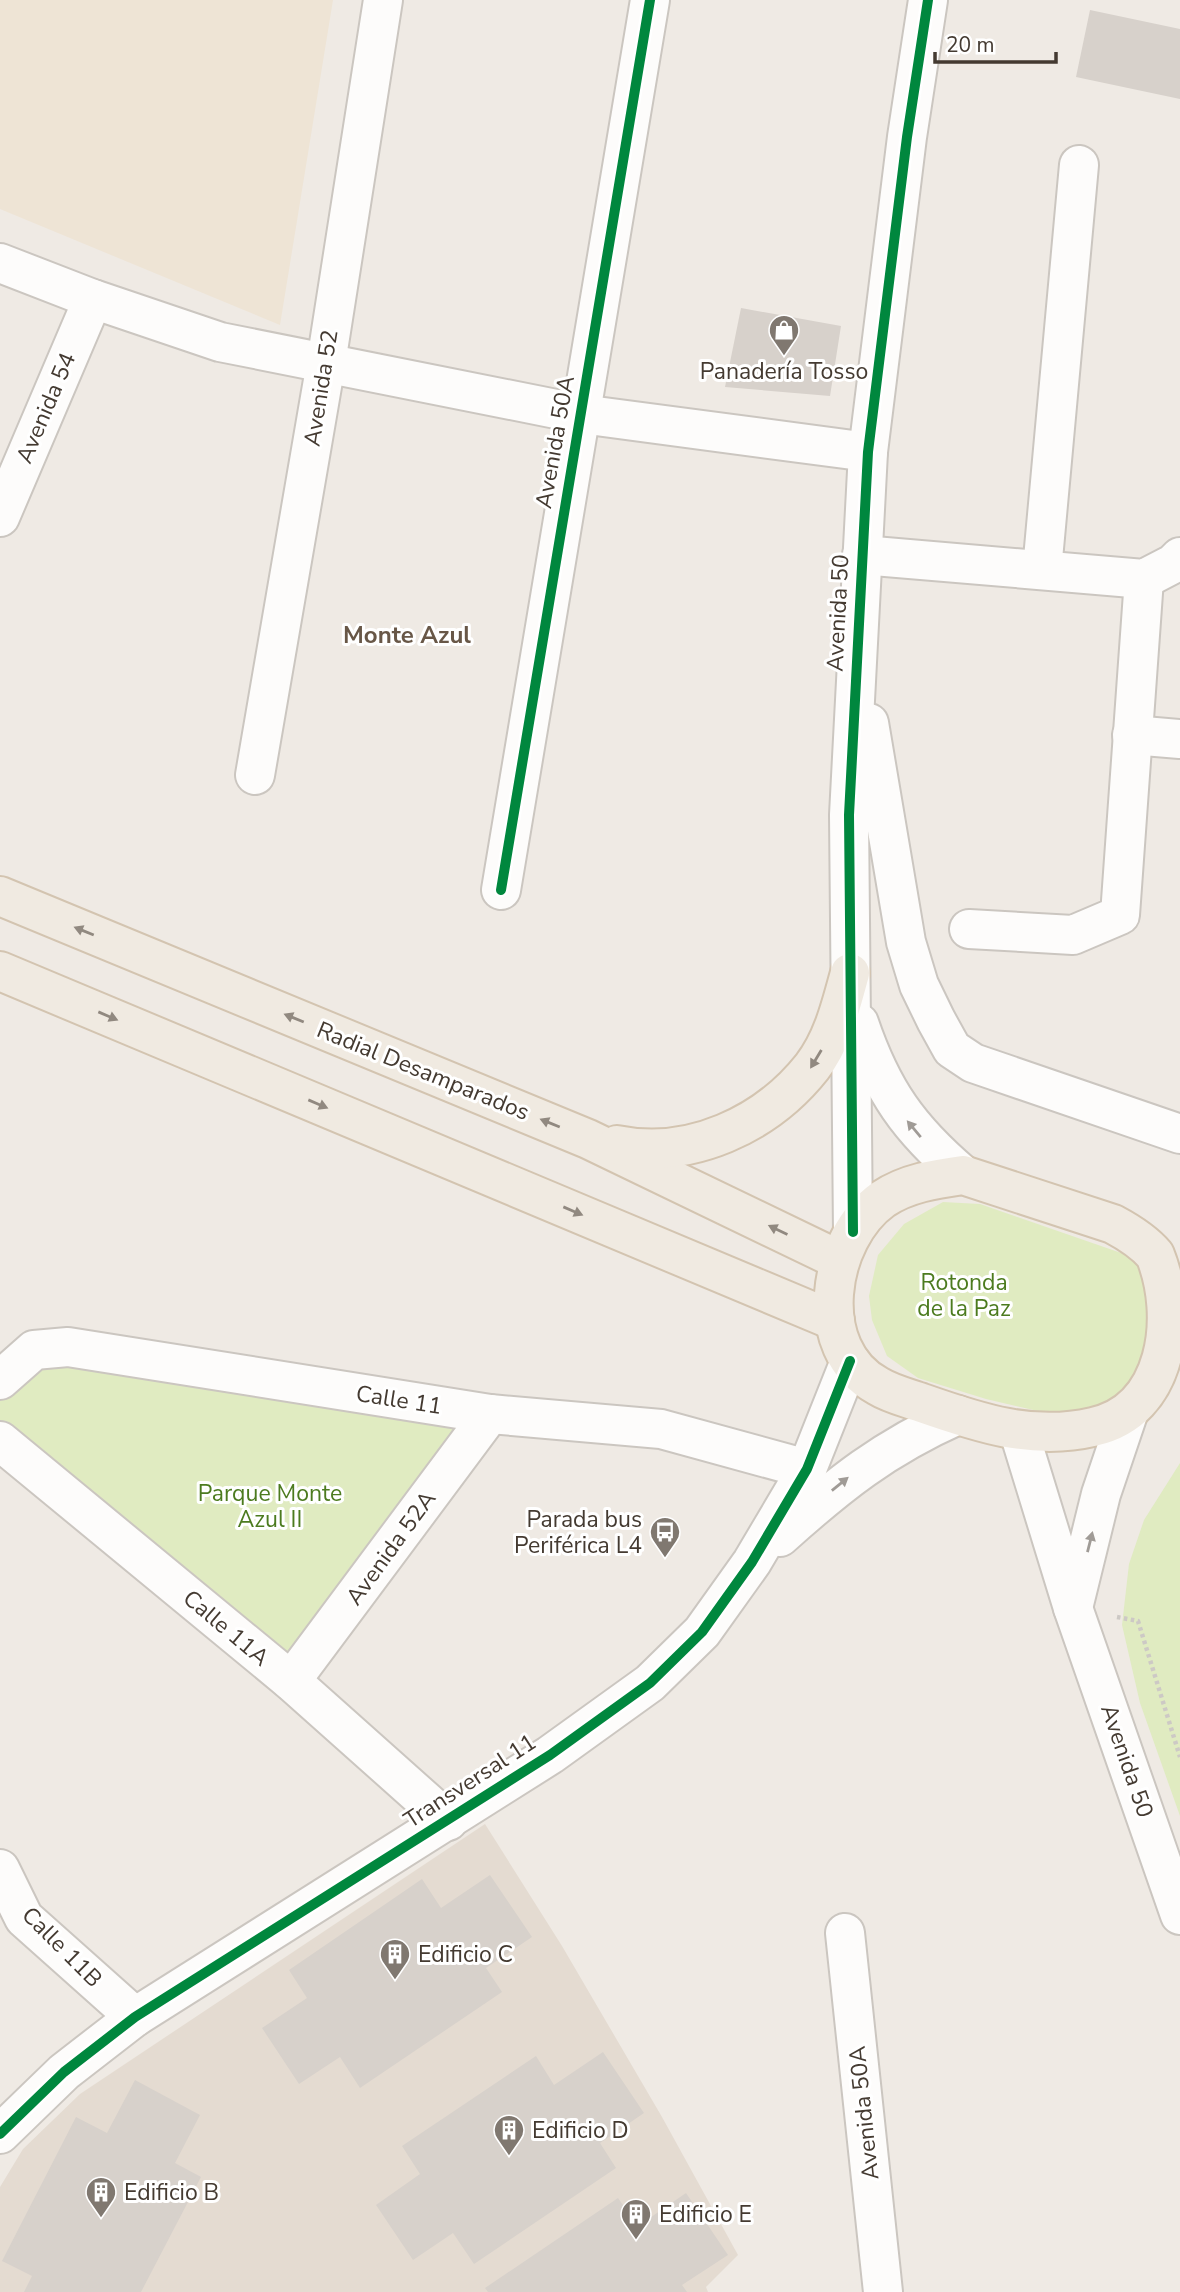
<svg xmlns="http://www.w3.org/2000/svg" width="1180" height="2292" viewBox="0 0 1180 2292" font-family="'Nunito Sans',sans-serif">
  <style>
    .residential { fill: #e4dbd1 }
    .education { fill: #eee4d5 }
    .green { fill: #e0ebc1 }
    .building { fill: #d7d1cb }
    .lines { fill: none; stroke-linecap: round; stroke-linejoin: round }
    .minor-casing { stroke: #cbc6c0; stroke-width: 42 }
    .major-casing { stroke: #d3c4b0; stroke-width: 42 }
    .path { stroke: #cdc9c5; stroke-width: 4.5; stroke-dasharray: 3.5 3.5; stroke-linecap: butt }
    .minor { stroke: #fdfcfb; stroke-width: 38 }
    .major { stroke: #f0eae1; stroke-width: 38 }
    .cycleway-casing { stroke: #fff; stroke-width: 15 }
    .cycleway { stroke: #00873e; stroke-width: 10 }
    .oneway { fill: #918980 }
    .oneway2 { fill: #a09b96 }
    .labels { text-anchor: middle; dominant-baseline: central; stroke-width: 6; stroke-linejoin: round; paint-order: stroke }
    .poi-label { font-size: 23px; fill: #443a31; stroke: #fff; text-anchor: start }
    .street-label { font-size: 23px; fill: #443a31; stroke: #fff }
    .park-label { font-size: 23px; fill: #4c7b1f; stroke: #fff }
    .neighbourhood-label { font-size: 24px; font-weight: bold; fill: #685747; stroke: #fff }
  </style>
  <rect width="100%" height="100%" fill="#efeae4"/>
  <path class="residential" d="M 485,1824 L 562,1946 L 662,2117 L 738,2255 L 706,2287 L 708,2292 L 0,2292 L 0,2187 L 23,2149 L 80,2094 Z"/>
  <path class="education" d="M 0,0 L 333,0 L 280,325 L 0,209 Z"/>
  <g class="green">
    <path d="M 943,1202 L 980,1204 L 1127,1255 L 1147,1271 L 1148,1388 L 1072,1419 L 986,1399 L 918,1378 L 887,1356 L 872,1320 L 869,1296 L 878,1255 L 904,1224 Z"/>
    <path d="M 34,1350 L 490,1414 L 291,1681 L 0,1441 L 0,1380 Z"/>
    <path d="M 1180,1463 L 1180,1816 L 1140,1703 L 1122,1625 L 1129,1564 L 1144,1520 Z"/>
  </g>
  <g class="building">
    <path d="M 1090,10 L 1180,29 L 1180,99 L 1076,77 Z"/>
    <path d="M 741,308 L 841,326 L 830,396 L 725,387 Z"/>
    <path d="M 490,1875 L 532,1937 L 486,1968 L 502,1992 L 360,2088 L 340,2057 L 299,2084 L 262,2028 L 307,1998 L 289,1970 L 422,1879 L 441,1908 Z"/>
    <path d="M 603,2052 L 644,2113 L 600,2143 L 616,2168 L 474,2264 L 453,2233 L 413,2260 L 376,2205 L 420,2174 L 402,2146 L 536,2056 L 554,2085 Z"/>
    <path d="M 135,2080 L 200,2115 L 175,2163 L 201,2177 L 141,2292 L 24,2292 L 32,2276 L 2,2261 L 76,2117 L 107,2133 Z"/>
    <path d="M 686,2193 L 728,2255 L 682,2285 L 687,2292 L 488,2292 L 485,2288 L 618,2198 L 638,2226 Z"/>
  </g>
  <g class="lines">
    <g class="minor-casing">
      <g id="minor">
        <path d="M 0,263 L 93,299 L 220,342 L 581,414 L 868,452"/>
        <path d="M 0,517 L 93,299"/>
        <path d="M 862,555 L 1144,579 L 1173,564 L 1180,557"/>
        <path d="M 1042,570 L 1079,165"/>
        <path d="M 869,723 L 906,942 L 919,985 L 936,1020 L 952,1049 L 973,1063 L 1180,1134"/>
        <path d="M 1132,735 L 1180,739"/>
        <path d="M 255,775 L 326,363 L 383,0"/>
        <path d="M 501,890 L 650,0"/>
        <path d="M 969,929 L 1073,935 L 1120,915 L 1144,579"/>
        <path d="M 859,1023 C 882,1091 909,1129 963,1175"/>
        <path d="M 853,1232 L 849,815 L 868,452 L 907,137 L 928,0"/>
        <path d="M 0,1380 L 34,1350 L 68,1347 L 490,1414 L 661,1429 L 807,1469"/>
        <path d="M 1019,1432 L 1073,1608 L 1180,1915"/>
        <path d="M 0,1441 L 291,1681 L 448,1821"/>
        <path d="M 780,1537 C 839,1484 884,1448 958,1415"/>
        <path d="M 1073,1608 L 1101,1494 L 1128,1414"/>
        <path d="M 291,1681 L 490,1414"/>
        <path d="M 0,1869 L 24,1918 L 135,2017"/>
        <path d="M 845,1933 L 883,2292"/>
        <path d="M 0,2134 L 64,2072 L 135,2017 L 550,1755 L 650,1683 L 702,1632 L 752,1562 L 807,1469 L 850,1361"/>
      </g>
    </g>
    <g class="major-casing">
      <g id="major">
        <path d="M 0,896 L 588,1139 L 839,1260"/>
        <path d="M 0,971 L 835,1321"/>
        <path d="M 617,1145 C 690,1160 766,1125 812,1067 C 833,1040 841,1006 850,973"/>
        <path d="M 963,1175 L 1113,1224 C 1128,1232 1144,1242 1155,1255 C 1180,1317 1168,1411 1093,1427 C 1033,1441 979,1423 922,1403 C 908,1398 891,1394 878,1386 C 810,1349 827,1239 883,1199 C 907,1183 935,1179 963,1175 Z"/>
      </g>
    </g>
    <path class="path" d="M 1117,1617 L 1138,1621 L 1180,1757"/>
    <use href="#minor" class="minor"/>
    <use href="#major" class="major"/>
    <g class="cycleway-casing">
      <g id="cycleway">
        <path d="M 501,890 L 650,0"/>
        <path d="M 853,1232 L 849,815 L 868,452 L 907,137 L 928,0"/>
        <path d="M 0,2134 L 64,2072 L 135,2017 L 550,1755 L 650,1683 L 702,1632 L 752,1562 L 807,1469 L 850,1361"/>
      </g>
    </g>
    <use href="#cycleway" class="cycleway"/>
  </g>
  <defs><path id="oneway-solid" d="M-6-.8H1V-3.2L6.5 0L1 3.2V.8H-6Z" transform="scale(1.75)"/></defs>
  <g class="oneway">
    <use href="#oneway-solid" transform="translate(84 931) rotate(-158)"/>
    <use href="#oneway-solid" transform="translate(108 1016) rotate(23)"/>
    <use href="#oneway-solid" transform="translate(294 1018) rotate(-158)"/>
    <use href="#oneway-solid" transform="translate(816 1059) rotate(121)"/>
    <use href="#oneway-solid" transform="translate(318 1104) rotate(23)"/>
    <use href="#oneway-solid" transform="translate(550 1123) rotate(-158)"/>
    <use href="#oneway-solid" transform="translate(573 1211) rotate(23)"/>
    <use href="#oneway-solid" transform="translate(778 1230) rotate(-154)"/>
  </g>
  <g class="oneway2">
    <use href="#oneway-solid" transform="translate(914 1129) rotate(-130)"/>
    <use href="#oneway-solid" transform="translate(840 1484) rotate(-39)"/>
    <use href="#oneway-solid" transform="translate(1090 1542) rotate(-76)"/>
  </g>
  <defs>
    <g id="shop-pin" transform="scale(1.575)"><path d="M0 17L-7.5 6A9.5 9.5 0 1 1 7.5 6Z" fill="#807870" stroke="#fff"/><path d="M-5-2.5h2.3a2.7 3.5 0 0 1 5.4 0H5L5.5 6h-11ZM-1.5-2.5h3a1.5 2.3 0 0 0-3 0Z" fill="#fff"/></g>
    <g id="bus-pin" transform="scale(1.575)"><path d="M0 17L-7.5 6A9.5 9.5 0 1 1 7.5 6Z" fill="#807870" stroke="#fff"/><path d="M-5-6H5V4H4V6H2V4H-2V6H-4V4H-5ZM-3.5-4V0h7V-4ZM-3.5 1.2v1.5H-2V1.2ZM2 1.2v1.5H3.5V1.2Z" fill="#fff"/></g>
    <g id="building-pin" transform="scale(1.575)"><path d="M0 17L-7.5 6A9.5 9.5 0 1 1 7.5 6Z" fill="#807870" stroke="#fff"/><path d="M-4-6H4V6H1V3H-1V6H-4ZM-2.5-4.3h1.7v1.8h-1.7ZM.8-4.3h1.7v1.8H.8ZM-2.5-1h1.7V.8h-1.7ZM.8-1h1.7V.8H.8Z" fill="#fff"/></g>
  </defs>
  <g fill-rule="evenodd">
    <use href="#shop-pin" x="784" y="330"/>
    <use href="#bus-pin" x="665" y="1532"/>
    <use href="#building-pin" x="395" y="1954"/>
    <use href="#building-pin" x="509" y="2130"/>
    <use href="#building-pin" x="101" y="2192"/>
    <use href="#building-pin" x="636" y="2214"/>
  </g>
  <g class="labels">
    <g class="poi-label">
      <text x="784" y="371" text-anchor="middle">Panadería Tosso</text>
      <text x="642" y="1519" text-anchor="end">Parada bus<tspan x="642" dy="26">Periférica L4</tspan></text>
      <text x="418" y="1954">Edificio C</text>
      <text x="532" y="2130">Edificio D</text>
      <text x="124" y="2192">Edificio B</text>
      <text x="659" y="2214">Edificio E</text>
    </g>
    <g class="street-label">
      <text transform="translate(321 388) rotate(-81)">Avenida 52</text>
      <text transform="translate(46 408) rotate(-67)">Avenida 54</text>
      <text transform="translate(555 442) rotate(-80)">Avenida 50A</text>
      <text transform="translate(838 613) rotate(-87)">Avenida 50</text>
      <text transform="translate(423 1071) rotate(22)">Radial Desamparados</text>
      <text transform="translate(399 1400) rotate(9)">Calle 11</text>
      <text transform="translate(391 1548) rotate(-54)">Avenida 52A</text>
      <text transform="translate(226 1628) rotate(40)">Calle 11A</text>
      <text transform="translate(1127 1761) rotate(71)">Avenida 50</text>
      <text transform="translate(470 1781) rotate(-33)">Transversal 11</text>
      <text transform="translate(62 1947) rotate(45)">Calle 11B</text>
      <text transform="translate(864 2113) rotate(-96)">Avenida 50A</text>
    </g>
    <g class="park-label">
      <text x="964" y="1282">Rotonda<tspan x="964" dy="26">de la Paz</tspan></text>
      <text x="270" y="1493">Parque Monte<tspan x="270" dy="26">Azul II</tspan></text>
    </g>
    <g class="neighbourhood-label">
      <text x="407" y="635">Monte Azul</text>
    </g>
  </g>
  <path d="M935 52v10h121v-10" fill="none" stroke="#443a31" stroke-width="3.5"/>
  <text x="946" y="52" font-size="21" fill="#443a31" stroke="#ffffff" stroke-width="5" paint-order="stroke">20 m</text>
</svg>
